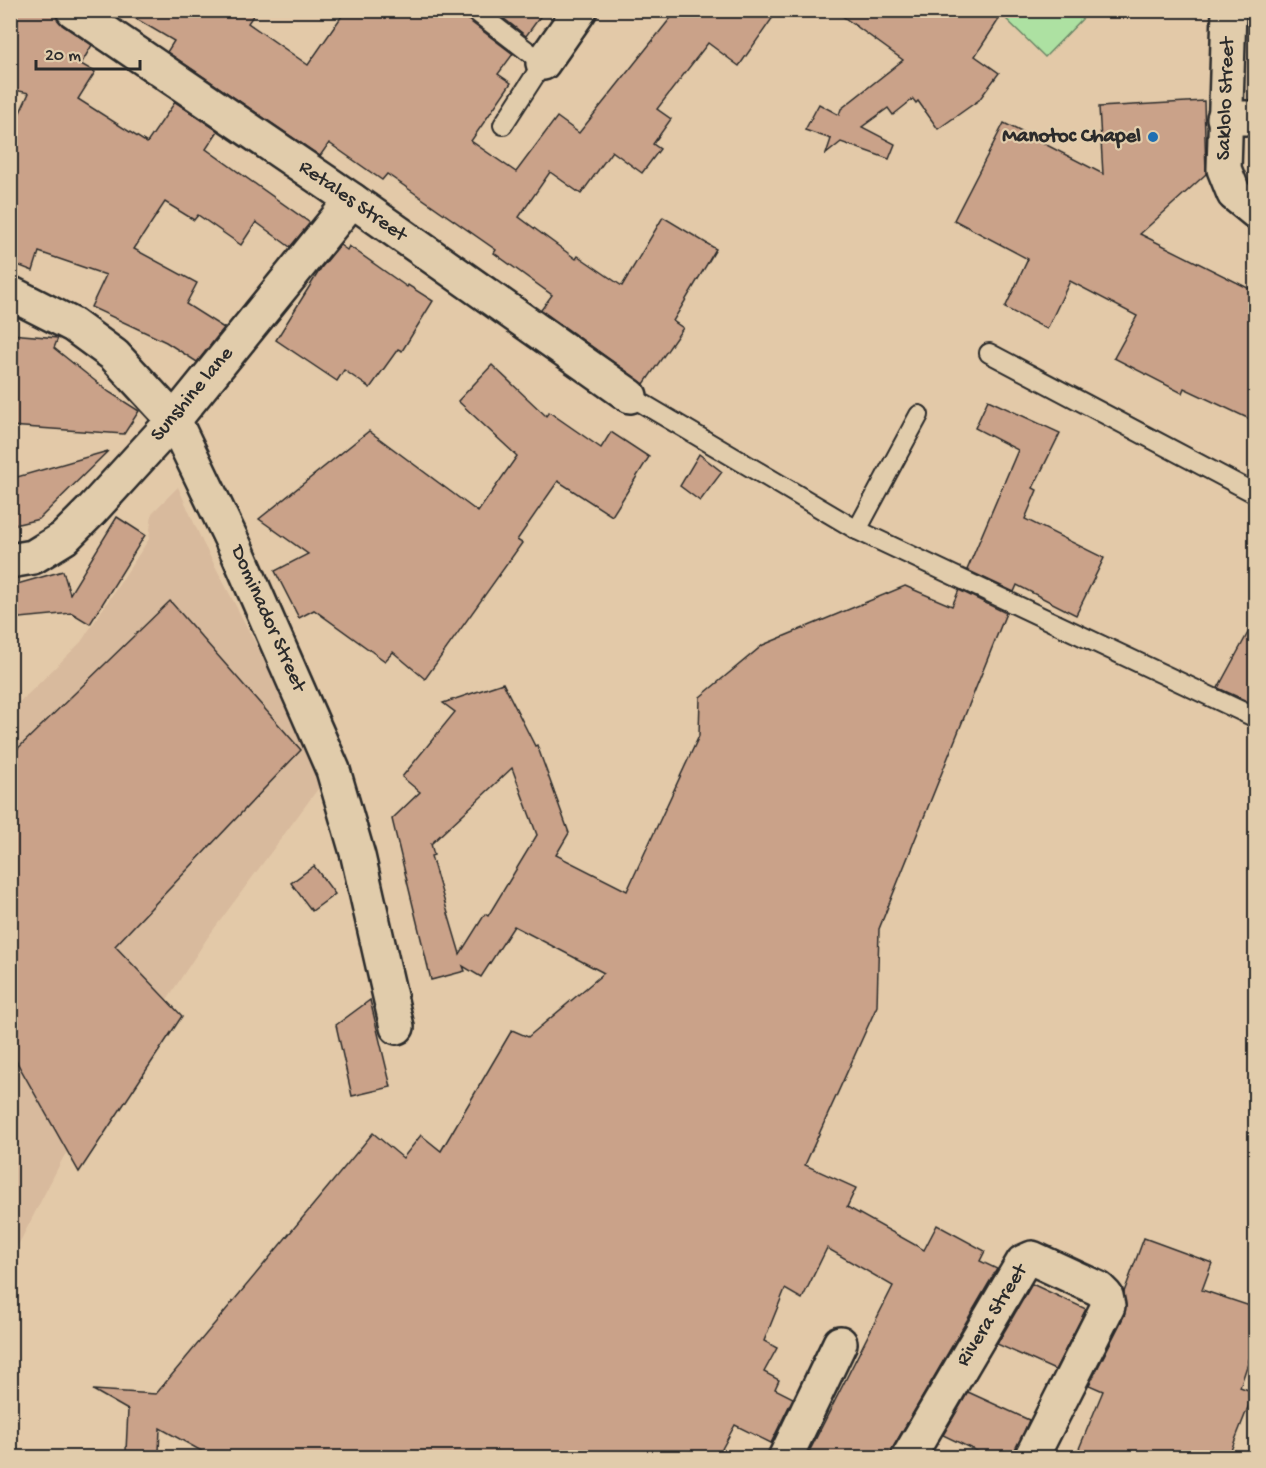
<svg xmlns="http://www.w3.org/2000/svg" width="1266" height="1468" viewBox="0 0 1266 1468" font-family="'Gochi Hand',sans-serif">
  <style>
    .built { fill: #d8ba9d }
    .green { fill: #ade1a2; stroke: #6c8666; stroke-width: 1.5 }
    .building { fill: #caa289; stroke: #2b2b2b; stroke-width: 1.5; fill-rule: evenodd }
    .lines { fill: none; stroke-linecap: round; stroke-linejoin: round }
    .service-casing { stroke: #2b2b2b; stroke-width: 22 }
    .minor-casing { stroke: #2b2b2b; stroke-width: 38 }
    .service { stroke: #e1ccab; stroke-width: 18 }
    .minor { stroke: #e1ccab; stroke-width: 33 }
    .poi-dot { fill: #1f6fb2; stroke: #e1ccab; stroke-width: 2 }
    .labels { text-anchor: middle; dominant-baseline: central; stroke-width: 4.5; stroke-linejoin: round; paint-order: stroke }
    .street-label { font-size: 21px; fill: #2b2b2b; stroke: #e1ccab }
    .poi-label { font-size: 21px; font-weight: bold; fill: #2b2b2b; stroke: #e1ccab; text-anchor: end }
  </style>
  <rect width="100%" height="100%" fill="#e3c9a8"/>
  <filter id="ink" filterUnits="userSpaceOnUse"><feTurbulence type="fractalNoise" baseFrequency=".0167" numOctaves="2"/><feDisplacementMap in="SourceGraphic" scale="12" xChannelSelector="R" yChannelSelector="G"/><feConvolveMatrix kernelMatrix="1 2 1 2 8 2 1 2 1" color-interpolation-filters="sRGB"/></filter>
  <g filter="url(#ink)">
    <path class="built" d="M 178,487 L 203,543 L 326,778 L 208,937 L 63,1158 L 11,1259 L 11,711 L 81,642 L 149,539 L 152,513 Z"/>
    <path class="green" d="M 998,11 L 1090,11 L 1045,57 Z"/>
    <g class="building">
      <path d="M 10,10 L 55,10 L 62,25 L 92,45 L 81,64 L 95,72 L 78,99 L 147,143 L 175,102 L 218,131 L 206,149 L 310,223 L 290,247 L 256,222 L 241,245 L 198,215 L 194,220 L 165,202 L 134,249 L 197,283 L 186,304 L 224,328 L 197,362 L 166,342 L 91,307 L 106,275 L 39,252 L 33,271 L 10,262 L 10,134 L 29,93 L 10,89 Z"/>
      <path d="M 121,10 L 257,10 L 248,23 L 308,65 L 346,10 L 463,10 L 467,19 L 513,54 L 498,74 L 511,83 L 471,141 L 516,172 L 557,117 L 579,133 L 677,10 L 778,10 L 739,66 L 708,43 L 657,109 L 671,119 L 653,144 L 660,149 L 642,173 L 612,151 L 581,194 L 550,172 L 519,217 L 576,259 L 578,256 L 622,286 L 663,217 L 716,249 L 673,321 L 683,328 L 644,384 L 541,310 L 552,295 L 494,253 L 496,250 L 387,174 L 382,180 L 329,143 L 320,156 L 167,52 L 174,41 Z"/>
      <path d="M 493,10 L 545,10 L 526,36 Z"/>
      <path d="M 834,10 L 1005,10 L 975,56 L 999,73 L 979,100 L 938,129 L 918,101 L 916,103 L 913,99 L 893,115 L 888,108 L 862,127 L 895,144 L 889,159 L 841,142 L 826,154 L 831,139 L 805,130 L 819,104 L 839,115 L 841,109 L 903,60 Z"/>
      <path d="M 1204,101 L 1206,174 L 1140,234 L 1256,292 L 1256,422 L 1184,388 L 1182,393 L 1114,358 L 1137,316 L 1070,281 L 1047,329 L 1005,308 L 1028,259 L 954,220 L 1004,123 L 1103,174 L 1099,107 Z"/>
      <path d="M 340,245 L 347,250 L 349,246 L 407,287 L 408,285 L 433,301 L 402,351 L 398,349 L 370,388 L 344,370 L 337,381 L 276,340 L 321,268 Z"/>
      <path d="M 10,334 L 58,338 L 54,348 L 109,392 L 139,411 L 124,434 L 10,426 Z"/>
      <path d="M 492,365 L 546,416 L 549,412 L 601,448 L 611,432 L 649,457 L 612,516 L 558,481 L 517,540 L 522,543 L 425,679 L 393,652 L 385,661 L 314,610 L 299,618 L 275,571 L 308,554 L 259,519 L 369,431 L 478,512 L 517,456 L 458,401 Z"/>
      <path d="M 988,400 L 1060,433 L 1033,488 L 1037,490 L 1025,519 L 1104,558 L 1076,615 L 1017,585 L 1014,592 L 967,570 L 1018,450 L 975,428 Z"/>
      <path d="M 108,451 L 39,519 L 10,526 L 10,479 Z"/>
      <path d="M 699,454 L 722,472 L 700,501 L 680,486 Z"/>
      <path d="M 117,517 L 145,535 L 90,624 L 72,613 L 10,619 L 10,586 L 63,571 L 70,594 Z"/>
      <path d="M 905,586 L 952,606 L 959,590 L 1006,613 L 879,929 L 877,1006 L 805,1165 L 856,1188 L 847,1207 L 924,1250 L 937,1225 L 985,1251 L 980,1261 L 997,1269 L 892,1449 L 889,1458 L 806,1458 L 893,1286 L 827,1248 L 802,1299 L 785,1289 L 764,1341 L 777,1348 L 764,1372 L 779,1380 L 775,1389 L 793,1398 L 771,1443 L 735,1425 L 717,1458 L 214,1458 L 160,1428 L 159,1452 L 126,1451 L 128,1410 L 93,1390 L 156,1394 L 373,1133 L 403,1158 L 421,1135 L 441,1151 L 512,1030 L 528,1037 L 604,973 L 514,926 L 481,977 L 463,966 L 465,971 L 431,980 L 392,819 L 420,792 L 402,777 L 455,712 L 443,703 L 503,683 L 535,746 L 537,745 L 569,833 L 556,855 L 627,891 L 699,736 L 700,697 L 763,645 ZM 512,768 L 537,835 L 488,916 L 485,914 L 460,954 L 431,856 L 434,855 L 431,844 Z"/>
      <path d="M 170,601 L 301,750 L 115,946 L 182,1016 L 79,1172 L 10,1050 L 10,756 Z"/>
      <path d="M 1256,618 L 1256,689 L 1249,702 L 1218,688 Z"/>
      <path d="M 314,866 L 335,894 L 312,911 L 291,883 Z"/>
      <path d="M 370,1000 L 391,1087 L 352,1096 L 336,1025 Z"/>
      <path d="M 1144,1238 L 1212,1263 L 1202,1290 L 1256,1308 L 1256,1339 L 1240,1387 L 1254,1392 L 1228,1458 L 1093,1458 L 1078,1451 L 1103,1391 L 1089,1385 L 1125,1314 L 1124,1292 Z"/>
      <path d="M 1032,1284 L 1086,1309 L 1055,1370 L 997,1344 Z"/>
      <path d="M 968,1392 L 1029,1420 L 1013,1458 L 991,1458 L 943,1435 Z"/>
    </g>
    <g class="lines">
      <g class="service-casing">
        <g id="service">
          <path d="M 474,10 L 543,63 L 503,125"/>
          <path d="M 989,353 L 1256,494"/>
          <path d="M 630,396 L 857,530 L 1256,718"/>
          <path d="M 857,530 L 919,415"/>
        </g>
      </g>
      <g class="minor-casing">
        <g id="minor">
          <path d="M 73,10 L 352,200 L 630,396"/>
          <path d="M 1229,10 L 1224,169 L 1234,194 L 1256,212"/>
          <path d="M 543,63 L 580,10"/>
          <path d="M 1224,118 L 1256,118"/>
          <path d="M 10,293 L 73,325 L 114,355 L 174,420 L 237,551 L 333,770 L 358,856 L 397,1027"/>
          <path d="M 10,561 L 33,557 L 64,538 L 90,512 L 174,420 L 352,200"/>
          <path d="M 785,1458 L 840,1343"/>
          <path d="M 908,1458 L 1023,1262 L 1032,1258 L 1099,1289 L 1106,1296 L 1108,1306 L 1031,1458"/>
        </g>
      </g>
      <use href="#service" class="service"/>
      <use href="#minor" class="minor"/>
    </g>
  </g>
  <circle class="poi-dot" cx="1153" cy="137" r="6"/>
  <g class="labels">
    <g class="street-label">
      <text transform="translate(1227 99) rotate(-88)">Saklolo Street</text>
      <text transform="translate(352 202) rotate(35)">Retales Street</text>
      <text transform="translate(193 395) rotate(-50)">Sunshine lane</text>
      <text transform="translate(267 619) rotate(66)">Dominador Street</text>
      <text transform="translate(993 1316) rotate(-58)">Rivera Street</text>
    </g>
    <g class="poi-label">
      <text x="1141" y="137">Manotoc Chapel</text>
    </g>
  </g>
  <rect width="1266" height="1468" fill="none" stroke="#e1ccab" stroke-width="36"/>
  <rect x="18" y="18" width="1230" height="1432" fill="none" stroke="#2b2b2b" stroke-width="2" filter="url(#ink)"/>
  <path d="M36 60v9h104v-9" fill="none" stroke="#2b2b2b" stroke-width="3"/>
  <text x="45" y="60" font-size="18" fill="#2b2b2b" stroke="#e1ccab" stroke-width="4.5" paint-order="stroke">20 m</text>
</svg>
